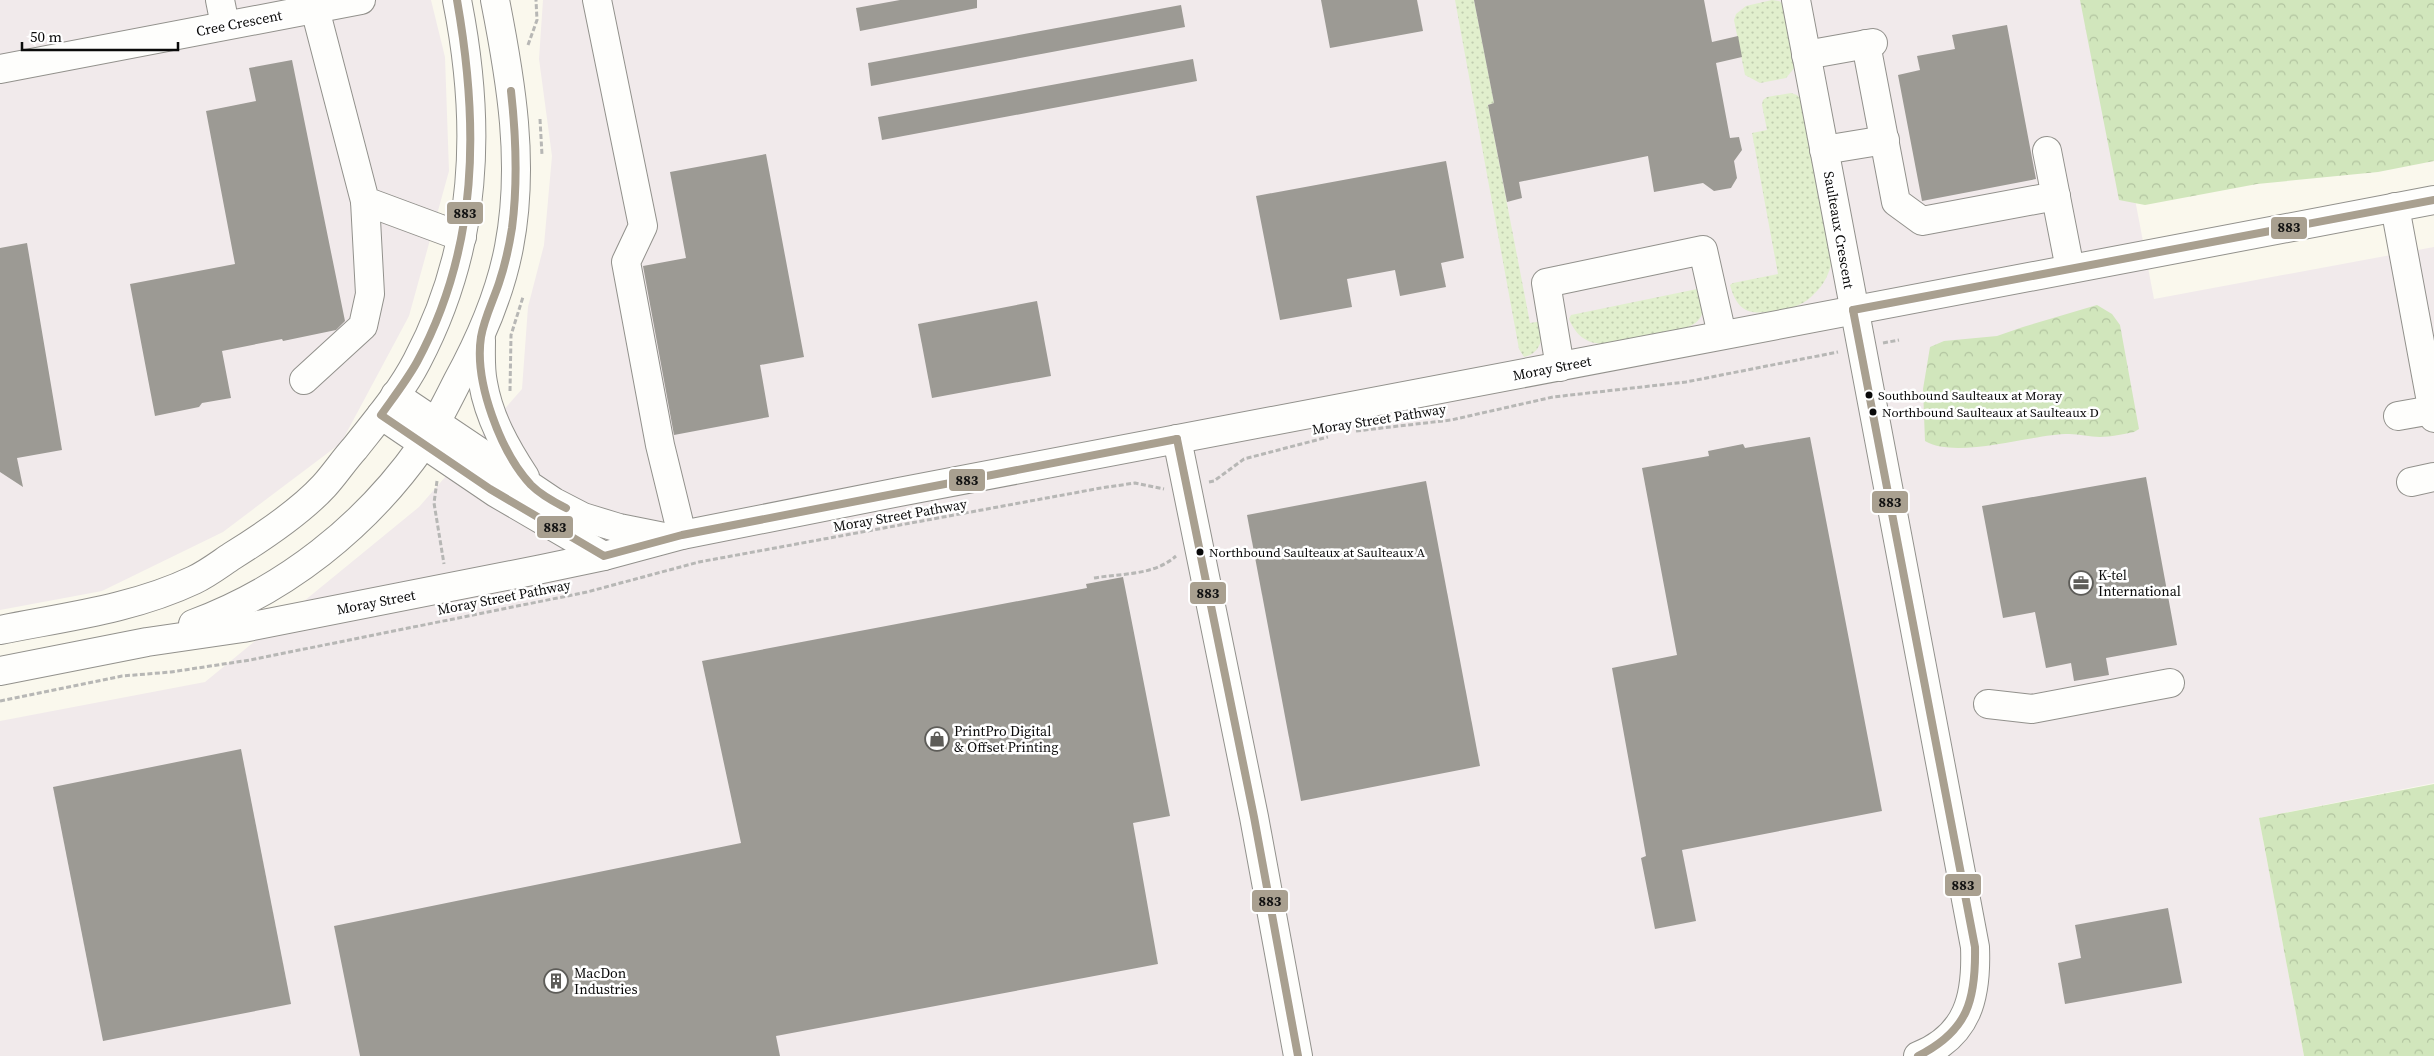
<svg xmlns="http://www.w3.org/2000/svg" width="2434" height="1056" viewBox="0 0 2434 1056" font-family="'Source Serif 4',serif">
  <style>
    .industrial { fill: #f1eaeb }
    .grass { fill: url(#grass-dots) }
    .forest { fill: url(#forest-crowns) }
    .building { fill: #9c9a94 }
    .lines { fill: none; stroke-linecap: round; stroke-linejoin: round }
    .minor-casing { stroke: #92918c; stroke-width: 30 }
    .path { stroke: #b7b7b5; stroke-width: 3; stroke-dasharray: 5 2.5; stroke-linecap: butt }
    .minor { stroke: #fefefc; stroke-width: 28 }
    .bus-1-casing { stroke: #fff; stroke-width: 11 }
    .bus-1 { stroke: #a9a090; stroke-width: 8 }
    .bus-dot { fill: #0a0a0a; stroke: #fff; stroke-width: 2 }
    .labels { text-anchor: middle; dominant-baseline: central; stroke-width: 5; stroke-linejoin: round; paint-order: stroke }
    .bus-label { font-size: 13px; fill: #0a0a0a; stroke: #fff; text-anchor: start }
    .street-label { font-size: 14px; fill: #0a0a0a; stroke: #fff }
    .poi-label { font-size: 14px; fill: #0a0a0a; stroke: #fff; text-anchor: start }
    .line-badge { stroke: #fff; stroke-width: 2 }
    .pale-badge-label { font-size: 14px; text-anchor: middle; font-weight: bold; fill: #111 }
  </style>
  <defs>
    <pattern id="grass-dots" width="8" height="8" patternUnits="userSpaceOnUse" patternTransform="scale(1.25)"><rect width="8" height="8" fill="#e1efcd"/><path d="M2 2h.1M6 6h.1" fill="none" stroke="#c0ccaf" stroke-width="1.8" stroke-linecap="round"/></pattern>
    <pattern id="forest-crowns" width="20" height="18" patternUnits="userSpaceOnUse" patternTransform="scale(1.25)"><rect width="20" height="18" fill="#d1e6bc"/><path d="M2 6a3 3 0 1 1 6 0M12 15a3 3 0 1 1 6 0" fill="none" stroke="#b2c4a0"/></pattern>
  </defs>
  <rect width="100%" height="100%" fill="#faf8ed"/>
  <g class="industrial">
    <path d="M 0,0 L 431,0 L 445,57 L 449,171 L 409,316 L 341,443 L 223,532 L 102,591 L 0,610 Z"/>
    <path d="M 543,0 L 2097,0 L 2154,299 L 2434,247 L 2434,783 L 2259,818 L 2304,1056 L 0,1056 L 0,721 L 205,682 L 419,507 L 522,389 L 528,307 L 544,245 L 552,156 L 539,59 Z"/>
  </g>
  <g class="grass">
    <path d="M 1455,0 L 1474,0 L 1494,103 L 1488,105 L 1530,323 L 1543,321 C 1543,336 1542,353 1524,357 L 1519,349 Z"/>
    <path d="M 1772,0 L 1779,1 L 1784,5 L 1796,66 L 1786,78 L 1760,83 L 1745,75 L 1734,20 L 1736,14 L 1746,6 Z"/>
    <path d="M 1791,93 L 1797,95 L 1802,100 L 1832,261 C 1829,274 1824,285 1814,294 C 1805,304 1793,308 1780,310 C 1753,315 1738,315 1730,285 L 1733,283 L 1778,274 L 1752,133 L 1767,130 L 1762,105 L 1763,100 L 1767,97 Z"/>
    <path d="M 1702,288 C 1704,307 1707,320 1686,328 L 1603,344 C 1585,343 1576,335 1569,319 L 1571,315 Z"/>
  </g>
  <g class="forest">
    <path d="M 2080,0 L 2434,0 L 2434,161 L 2378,172 L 2257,184 L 2145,205 L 2119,200 Z"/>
    <path d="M 2097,305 L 2112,314 L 2120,325 L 2139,429 L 2134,432 C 2123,434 2111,437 2100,437 C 2090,437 2079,434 2069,434 C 2031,434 1957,460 1925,441 L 1923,389 L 1930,347 L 1944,341 L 1997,336 L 2023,327 Z"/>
    <path d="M 2434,784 L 2434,1056 L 2304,1056 L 2259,818 Z"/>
  </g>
  <g class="building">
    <path d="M 900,0 L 977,0 L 977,8 L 860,31 L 856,8 Z"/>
    <path d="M 1321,0 L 1417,0 L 1423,31 L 1330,48 Z"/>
    <path d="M 1474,0 L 1704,0 L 1712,42 L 1738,36 L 1742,57 L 1716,63 L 1730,138 L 1739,137 L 1742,150 L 1734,161 L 1737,178 L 1731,188 L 1714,191 L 1703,183 L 1654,192 L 1648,156 L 1519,182 L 1522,198 L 1507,202 L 1488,105 L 1494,103 Z"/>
    <path d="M 1181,5 L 1185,27 L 871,86 L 868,63 Z"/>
    <path d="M 2007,25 L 2036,179 L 1922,201 L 1898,75 L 1920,70 L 1917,56 L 1955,49 L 1952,35 Z"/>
    <path d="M 1193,59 L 1197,81 L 882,140 L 878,117 Z"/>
    <path d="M 292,60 L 345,321 L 336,330 L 283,341 L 282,339 L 222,351 L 231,398 L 202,403 L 199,407 L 155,416 L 130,284 L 235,264 L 206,111 L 256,101 L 249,68 Z"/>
    <path d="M 766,154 L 804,357 L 760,365 L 769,417 L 674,435 L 643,266 L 686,258 L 670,172 Z"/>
    <path d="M 1446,161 L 1464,258 L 1441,263 L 1446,287 L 1400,296 L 1395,270 L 1347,279 L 1352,307 L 1280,320 L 1256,196 Z"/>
    <path d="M 27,243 L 62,450 L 17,458 L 23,487 L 0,472 L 0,248 Z"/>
    <path d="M 1037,301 L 1051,376 L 932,398 L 918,324 Z"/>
    <path d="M 1810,437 L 1882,811 L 1682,850 L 1696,921 L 1655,929 L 1641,858 L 1646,856 L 1612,668 L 1677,655 L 1642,468 L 1709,456 L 1708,451 L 1743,444 L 1745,448 Z"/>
    <path d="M 2146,477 L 2177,645 L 2106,658 L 2109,675 L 2074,681 L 2071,663 L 2046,668 L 2035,612 L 2003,618 L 1982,506 Z"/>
    <path d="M 1426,481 L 1480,766 L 1301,801 L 1247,515 Z"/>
    <path d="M 1123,577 L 1170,816 L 1133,823 L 1158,964 L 776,1036 L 780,1056 L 360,1056 L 334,926 L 741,843 L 702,661 L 1087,588 L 1086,584 Z"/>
    <path d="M 241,749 L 291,1004 L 103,1041 L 53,787 Z"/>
    <path d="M 2168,908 L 2182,983 L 2065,1004 L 2058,963 L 2081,958 L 2075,925 Z"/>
  </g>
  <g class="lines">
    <g class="minor-casing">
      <g id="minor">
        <path d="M 220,0 L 225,25"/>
        <path d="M 597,0 L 643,226 L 626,262 L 660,445 L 682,535"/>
        <path d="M 1796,0 L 1975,947 C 1977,997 1968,1036 1918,1056"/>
        <path d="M 315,9 L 365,201 L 462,237"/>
        <path d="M 1866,44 L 1896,202 L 1922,221 L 2056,196"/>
        <path d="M 1806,55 L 1873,43"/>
        <path d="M 0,69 L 361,0"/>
        <path d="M 1824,150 L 1885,140"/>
        <path d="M 2047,151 L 2070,269"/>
        <path d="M 2395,207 L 2434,418"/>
        <path d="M 481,340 C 481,354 480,369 483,383 C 489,418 506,448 525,477"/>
        <path d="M 1560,367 L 1546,283 L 1703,250 L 1722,335"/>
        <path d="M 304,380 L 363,326 L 370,294 L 365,201"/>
        <path d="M 395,395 L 554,502 L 583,517 L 619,528 L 664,537"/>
        <path d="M 381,415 L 496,493 L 604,556"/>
        <path d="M 2398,416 L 2432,410"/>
        <path d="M 1177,439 L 1254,817 L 1298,1056"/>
        <path d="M 2411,482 L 2434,477"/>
        <path d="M 193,624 C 285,590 365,527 422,446 C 435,426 446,404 457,382 C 480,340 500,295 509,247 C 525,164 511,81 495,0"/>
        <path d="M 0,630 C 65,617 133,609 194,580 C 207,574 220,564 232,556 C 261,538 301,511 324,486 C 335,474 344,460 355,448 C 377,420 401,392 417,361 C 478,245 482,126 457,0"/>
        <path d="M 0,671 L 147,642 L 243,628 L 542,569 L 604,556 L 682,535 L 899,492 L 2434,200"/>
        <path d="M 1988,704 L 2032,709 L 2170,683"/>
      </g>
    </g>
    <g class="path">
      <path d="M 528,45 L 537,20 L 536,0"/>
      <path d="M 540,119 L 542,155"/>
      <path d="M 1883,343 L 1899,340"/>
      <path d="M 510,391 L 511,335 L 523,297"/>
      <path d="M 1356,431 L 1451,420 L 1553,397 L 1686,382 L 1838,352"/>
      <path d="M 437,481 L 434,503 L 444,564"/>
      <path d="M 1209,482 L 1214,481 L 1244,459 L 1328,437"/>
      <path d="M 1094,578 C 1123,573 1153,576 1176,556"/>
      <path d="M 0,701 L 122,676 L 171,672 L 250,660 L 587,592 L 699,562 L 1101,488 L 1135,483 L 1164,489"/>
    </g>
    <use href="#minor" class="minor"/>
    <g class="bus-1-casing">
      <g id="bus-1">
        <path d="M 457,0 C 479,125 479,247 417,362 C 407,380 393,398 381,415 L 490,489 L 604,556 L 682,535 L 1177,439"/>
        <path d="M 511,91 C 516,136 518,182 512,228 C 509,247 505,265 499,283 C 493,301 484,319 481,337 C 474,382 501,453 531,485 C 541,495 554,502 566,508"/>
        <path d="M 1853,310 L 1975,947 C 1976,1000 1968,1031 1918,1056"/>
        <path d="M 1853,310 L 2434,200"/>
        <path d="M 1177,439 L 1254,817 L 1298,1056"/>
      </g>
    </g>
    <use href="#bus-1" class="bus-1"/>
  </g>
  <defs>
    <g id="office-ring" transform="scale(1.25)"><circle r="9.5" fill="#fff" stroke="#5e5d59" stroke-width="1.5"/><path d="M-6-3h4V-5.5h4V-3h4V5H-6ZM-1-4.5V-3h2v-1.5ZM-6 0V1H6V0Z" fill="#5e5d59"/></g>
    <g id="shop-ring" transform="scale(1.25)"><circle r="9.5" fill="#fff" stroke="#5e5d59" stroke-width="1.5"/><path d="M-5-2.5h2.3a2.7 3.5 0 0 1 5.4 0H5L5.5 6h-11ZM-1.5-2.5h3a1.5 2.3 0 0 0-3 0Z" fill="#5e5d59"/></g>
    <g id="building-ring" transform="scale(1.25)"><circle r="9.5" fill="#fff" stroke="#5e5d59" stroke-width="1.5"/><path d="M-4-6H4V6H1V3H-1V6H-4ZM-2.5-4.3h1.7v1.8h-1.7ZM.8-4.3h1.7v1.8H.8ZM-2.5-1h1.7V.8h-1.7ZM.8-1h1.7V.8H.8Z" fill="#5e5d59"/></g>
  </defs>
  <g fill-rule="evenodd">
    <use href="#office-ring" x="2081" y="583"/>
    <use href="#shop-ring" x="937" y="739"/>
    <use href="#building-ring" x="556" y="981"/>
  </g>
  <g class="bus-dot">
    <circle cx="1869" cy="395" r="4.5"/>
    <circle cx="1873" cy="412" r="4.5"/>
    <circle cx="1200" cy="552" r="4.5"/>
  </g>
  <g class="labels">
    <g class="bus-label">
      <text x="1878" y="395">Southbound Saulteaux at Moray</text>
      <text x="1882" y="412">Northbound Saulteaux at Saulteaux D</text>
      <text x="1209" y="552">Northbound Saulteaux at Saulteaux A</text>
    </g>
    <g class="street-label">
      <text transform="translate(239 23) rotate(-11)">Cree Crescent</text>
      <text transform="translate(1839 230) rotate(80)">Saulteaux Crescent</text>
      <text transform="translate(1552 368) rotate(-11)">Moray Street</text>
      <text transform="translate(1379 419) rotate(-9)">Moray Street Pathway</text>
      <text transform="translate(900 515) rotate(-10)">Moray Street Pathway</text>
      <text transform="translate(504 597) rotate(-11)">Moray Street Pathway</text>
      <text transform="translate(376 602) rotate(-11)">Moray Street</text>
    </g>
    <g class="poi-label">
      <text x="2098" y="575">K-tel<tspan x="2098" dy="16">International</tspan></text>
      <text x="954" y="731">PrintPro Digital<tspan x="954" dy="16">&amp; Offset Printing</tspan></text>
      <text x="574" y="973">MacDon<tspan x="574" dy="16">Industries</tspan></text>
    </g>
  </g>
  <g class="line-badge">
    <rect x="446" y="201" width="38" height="24" rx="5" fill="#a9a090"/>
    <rect x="2270" y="216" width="38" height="24" rx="5" fill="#a9a090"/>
    <rect x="948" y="468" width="38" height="24" rx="5" fill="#a9a090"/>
    <rect x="1871" y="490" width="38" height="24" rx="5" fill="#a9a090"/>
    <rect x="536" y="515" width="38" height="24" rx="5" fill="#a9a090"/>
    <rect x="1189" y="581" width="38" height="24" rx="5" fill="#a9a090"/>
    <rect x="1944" y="873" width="38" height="24" rx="5" fill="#a9a090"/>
    <rect x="1251" y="889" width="38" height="24" rx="5" fill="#a9a090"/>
  </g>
  <g class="pale-badge-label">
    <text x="465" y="218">883</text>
    <text x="2289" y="232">883</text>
    <text x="967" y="485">883</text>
    <text x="1890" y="507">883</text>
    <text x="555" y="532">883</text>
    <text x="1208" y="598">883</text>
    <text x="1963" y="890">883</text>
    <text x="1270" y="906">883</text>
  </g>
  <path d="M22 42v8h156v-8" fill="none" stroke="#0a0a0a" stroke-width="2.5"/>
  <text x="30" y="42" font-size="15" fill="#0a0a0a" stroke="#ffffff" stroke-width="4" paint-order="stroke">50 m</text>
</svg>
